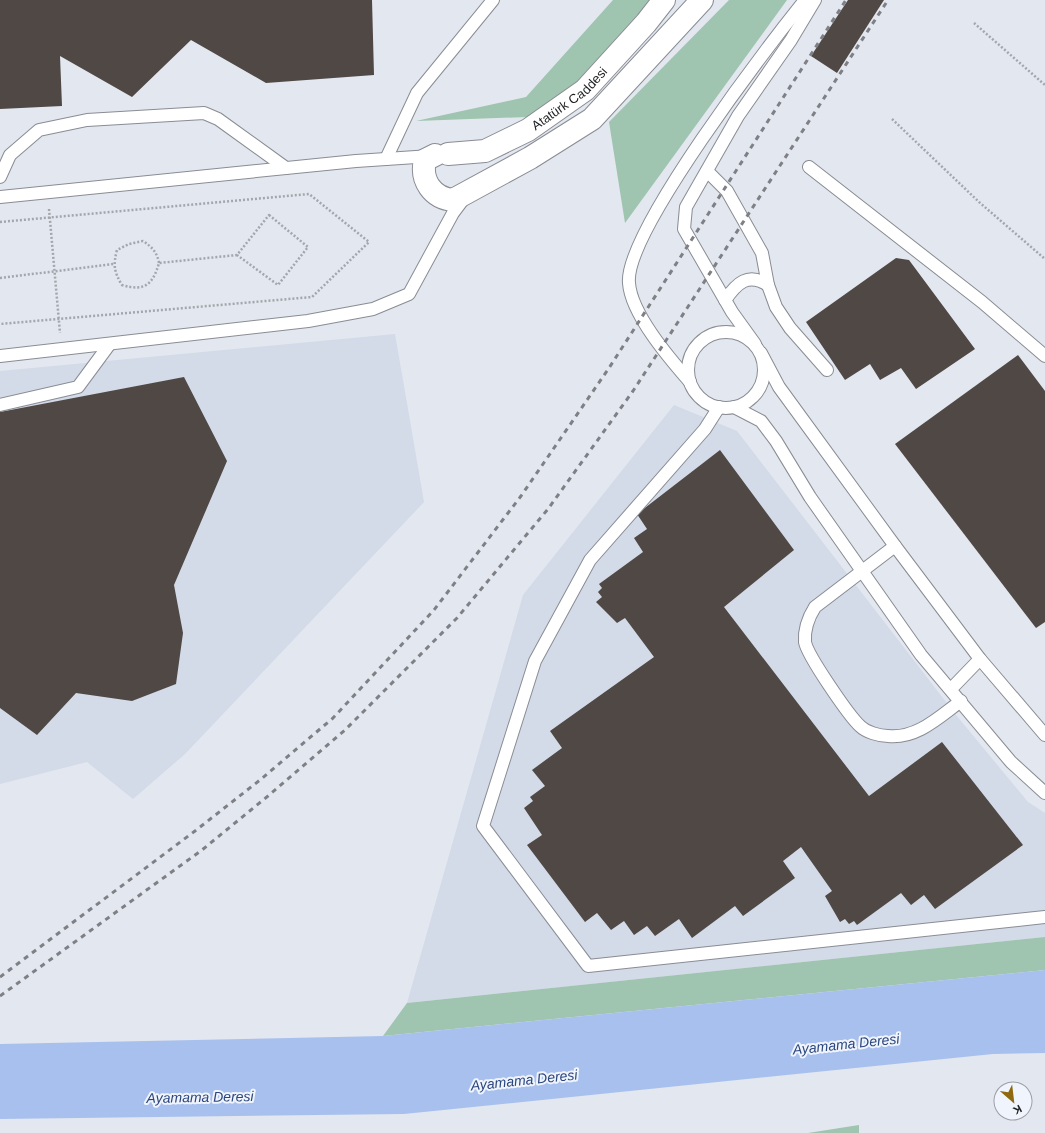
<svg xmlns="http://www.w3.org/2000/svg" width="1045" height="1133" viewBox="0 0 1045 1133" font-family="Helvetica,sans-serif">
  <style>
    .built { fill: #d3dae8 }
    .green { fill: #9fc4af }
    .water { fill: #a8c0ee }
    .building { fill: #4f4844 }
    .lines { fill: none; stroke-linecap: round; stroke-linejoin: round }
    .service-casing { stroke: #898c93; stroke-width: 14 }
    .minor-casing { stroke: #898c93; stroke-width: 24 }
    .path { stroke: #a3a6ac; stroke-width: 2.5; stroke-dasharray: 2 2; stroke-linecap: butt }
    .service { stroke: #fff; stroke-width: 12 }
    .minor { stroke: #fff; stroke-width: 22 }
    .rail { stroke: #7e8086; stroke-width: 3; stroke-dasharray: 5 5; stroke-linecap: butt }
    .labels { text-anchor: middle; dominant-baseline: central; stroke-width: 4; stroke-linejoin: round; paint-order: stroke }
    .street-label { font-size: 13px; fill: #1e1f22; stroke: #f0f4fc }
    .water-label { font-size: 14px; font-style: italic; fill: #2b467e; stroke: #f0f4fc }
  </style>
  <rect width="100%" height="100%" fill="#e3e7ef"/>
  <g class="built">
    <path d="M 395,334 L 424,502 L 185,754 L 133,799 L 87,762 L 0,784 L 0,371 Z"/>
    <path d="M 674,405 L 737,431 L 956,715 L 1028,802 L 1045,813 L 1045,937 L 407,1003 L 523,595 Z"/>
  </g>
  <g class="green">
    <path d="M 613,0 L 652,0 L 578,86 L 527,117 L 416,121 L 526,97 Z"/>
    <path d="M 729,0 L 787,0 L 625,223 L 609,122 Z"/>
    <path d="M 1045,937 L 1045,970 L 383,1036 L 407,1003 Z"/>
    <path d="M 859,1125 L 859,1133 L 808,1133 Z"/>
  </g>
  <path class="water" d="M 1045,970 L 1045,1053 L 993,1054 L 404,1114 L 0,1119 L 0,1044 L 383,1036 Z"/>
  <g class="building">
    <path d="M 0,0 L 372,0 L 374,75 L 266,83 L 191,40 L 132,97 L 60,56 L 62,106 L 0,109 Z"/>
    <path d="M 848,0 L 884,0 L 837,73 L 811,56 Z"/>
    <path d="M 896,258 L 909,260 L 975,349 L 916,389 L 901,368 L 880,380 L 870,364 L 845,380 L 806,322 Z"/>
    <path d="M 1018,355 L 1045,391 L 1045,622 L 1036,628 L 895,444 Z"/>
    <path d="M 184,377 L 227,461 L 174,585 L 183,633 L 176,684 L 132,701 L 76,693 L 37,735 L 0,708 L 0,412 Z"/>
    <path d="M 720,450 L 794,550 L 724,607 L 869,796 L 942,742 L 1023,845 L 935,909 L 924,895 L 911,905 L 901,893 L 857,925 L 854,921 L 849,924 L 845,919 L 840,922 L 825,896 L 832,891 L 801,847 L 783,861 L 795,878 L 743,916 L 735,906 L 692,938 L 679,919 L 655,936 L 647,926 L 634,935 L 624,921 L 611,930 L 597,913 L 585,922 L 527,845 L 542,835 L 524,808 L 533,801 L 530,797 L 545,786 L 532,770 L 562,748 L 550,731 L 654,657 L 625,618 L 617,623 L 596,602 L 602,597 L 598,592 L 602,588 L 599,584 L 643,552 L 634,538 L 647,529 L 637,514 Z"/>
  </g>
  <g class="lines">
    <g class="service-casing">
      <g id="service">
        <path d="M 386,159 L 417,93 L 493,0"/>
        <path d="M 809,167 L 982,302 L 1045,356"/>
        <path d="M 707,171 L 727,191 L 762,253 L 768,285 C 748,272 737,283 725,300"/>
        <path d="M 0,177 L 10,155 L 39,130 L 87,120 L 204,113 L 218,119 L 286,168"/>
        <path d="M 0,197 L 356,161 L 431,156"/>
        <path d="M 768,285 L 776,307 L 790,328 L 827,370"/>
        <circle cx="726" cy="370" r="38"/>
        <path d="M 755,344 L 732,312 L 684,229 L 686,207 L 738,116 L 791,40 L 815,0"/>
        <path d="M 761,353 L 779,387 L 895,546 L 980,659 L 1045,735"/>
        <path d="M 0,356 L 308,321 L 373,309 L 409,294 L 453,213 L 465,197"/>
        <path d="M 690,382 C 670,359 631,314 629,283 C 624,233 769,45 805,0"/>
        <path d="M 0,405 L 78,387 L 109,345"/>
        <path d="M 719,407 L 705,429 L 590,560 L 535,661 L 483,826 L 588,966 L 1045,917"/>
        <path d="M 734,407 L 761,421 L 776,441 L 810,497 L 921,655 L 1011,762 L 1045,793"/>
        <path d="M 895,546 L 815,607 C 808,618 804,629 805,642 C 807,655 849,716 860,726 C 866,732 879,736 888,736 C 917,739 939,717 961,701"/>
        <path d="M 951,689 L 980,659"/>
      </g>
    </g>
    <g class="minor-casing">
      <g id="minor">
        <path id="s1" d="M 448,154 L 485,151 L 528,130 L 585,90 L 646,23 L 664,0"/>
        <path d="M 435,155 L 425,160 C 420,181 433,198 453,200 L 530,158 L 592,119 L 702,0"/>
      </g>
    </g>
    <g class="path">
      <path d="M 974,23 L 1045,85"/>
      <path d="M 892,119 L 979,202 L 1045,259"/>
      <path d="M 49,209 L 60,333"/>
      <path d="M 269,215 L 308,247 L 278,285 L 237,255 Z"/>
      <path d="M 0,222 L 309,194 L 369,242 L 312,297 L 0,324"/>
      <path d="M 159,263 C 157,252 152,247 143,241 L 129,244 L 117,250 C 113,265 114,272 122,285 C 145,292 153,284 159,263 L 237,255"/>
      <path d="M 0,278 L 114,264"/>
    </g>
    <use href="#service" class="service"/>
    <use href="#minor" class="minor"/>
    <g class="rail">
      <path d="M 0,977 L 195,831 L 260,780 L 333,718 L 434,610 L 521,496 L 609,368 L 846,0"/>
      <path d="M 0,996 L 202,850 L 268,796 L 345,730 L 457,618 L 548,509 L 633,391 L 888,0"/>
    </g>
  </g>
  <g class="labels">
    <g class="street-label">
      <text stroke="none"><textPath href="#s1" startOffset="137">Atatürk Caddesi</textPath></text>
    </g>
    <g class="water-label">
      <text transform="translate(846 1044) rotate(-6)">Ayamama Deresi</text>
      <text transform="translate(524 1080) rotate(-6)">Ayamama Deresi</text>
      <text transform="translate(200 1097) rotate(-1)">Ayamama Deresi</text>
    </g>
  </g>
  <g transform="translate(1013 1101) rotate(152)"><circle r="19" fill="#f0f4fc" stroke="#9c9fa5"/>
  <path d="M0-3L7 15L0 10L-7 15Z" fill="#8e690d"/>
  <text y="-6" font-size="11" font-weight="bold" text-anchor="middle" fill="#1e1f22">K</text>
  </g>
</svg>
